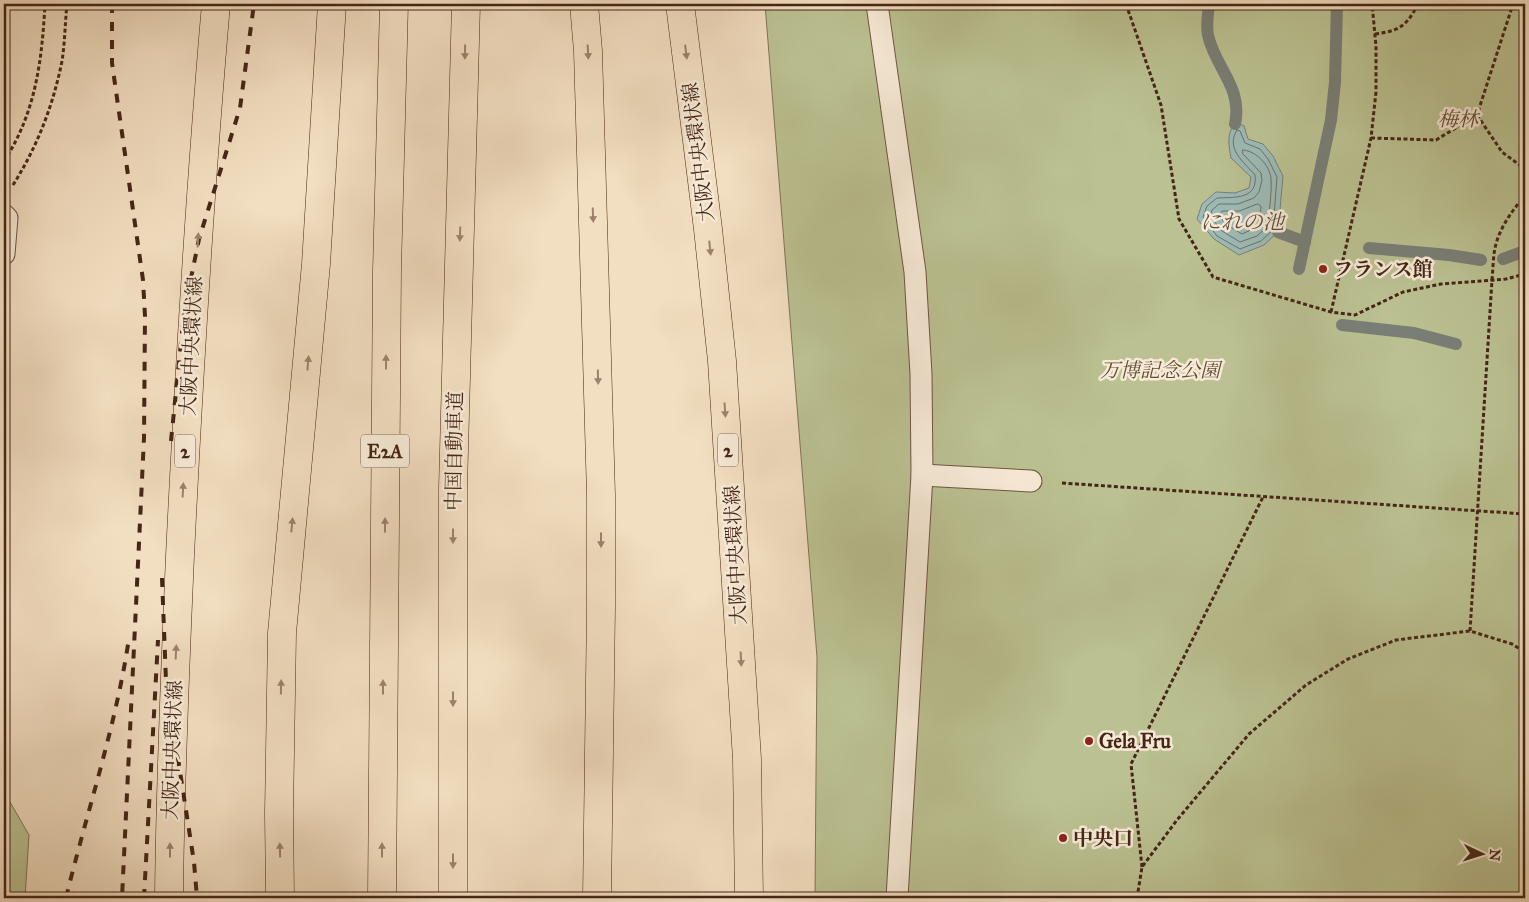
<svg xmlns="http://www.w3.org/2000/svg" width="1529" height="902" viewBox="0 0 1529 902" font-family="'IM FELL Great Primer','Noto Serif JP',serif">
  <style>
    .green { fill: #bbc192; stroke: #807454 }
    .water { fill: #9cbbb7; stroke: #797f77 }
    .lines { fill: none; stroke-linecap: round; stroke-linejoin: round }
    .shore { stroke: #707066; stroke-width: 1 }
    .stream { stroke: #797f77; stroke-width: 12 }
    .lane-casing { stroke: #705441; stroke-width: 23 }
    .primary-casing { stroke: #452616; stroke-width: 29 }
    .highway-casing { stroke: #452616; stroke-width: 29 }
    .path { stroke: #452616; stroke-width: 3; stroke-dasharray: 4 2.5; stroke-linecap: butt }
    .lane { stroke: #f7ead7; stroke-width: 21 }
    .primary { stroke: #f2dec1; stroke-width: 28 }
    .highway { stroke: #f2dec1; stroke-width: 28 }
    .rail { stroke: #452616; stroke-width: 4; stroke-dasharray: 9 9; stroke-linecap: butt }
    .path-bridge { stroke: #452616; stroke-width: 3; stroke-dasharray: 4 2.5; stroke-linecap: butt }
    .oneway { fill: #9c826c }
    .poi-dot { fill: #8f2418; stroke: #f7ead7; stroke-width: 2 }
    .labels { text-anchor: middle; dominant-baseline: central; stroke-width: 5; stroke-linejoin: round; paint-order: stroke }
    .shield { fill: #f7ead7; stroke: #7a6150; stroke-width: 1 }
    .shield-label { font-size: 19px; font-weight: bold; fill: #452616 }
    .park-label { font-size: 20px; font-style: italic; fill: #624d35; stroke: #f7ead7 }
    .street-label { font-size: 20px; fill: #452616; stroke: #f7ead7 }
    .poi-label { font-size: 20px; font-weight: bold; fill: #452616; stroke: #f7ead7; text-anchor: start }
    .water-label { font-size: 21px; font-style: italic; fill: #5b4b3e; stroke: #f7ead7 }
  </style>
  <rect width="100%" height="100%" fill="#f2dec1"/>
  <filter id="stains"><feTurbulence type="fractalNoise" baseFrequency=".004" numOctaves="4"/><feColorMatrix values="0 0 0 0 .2 0 0 0 0 .09 0 0 0 0 .02 0 0 0 .5 -.17"/></filter>
  <radialGradient id="worn" r=".72"><stop offset=".6" stop-color="#630" stop-opacity="0"/><stop offset="1" stop-color="#630" stop-opacity=".3"/></radialGradient>
  <g class="green">
    <path d="M 765,4 L 1525,4 L 1525,898 L 815,898 L 817,657 Z"/>
    <path d="M 4,802 L 10,802 L 29,835 L 25,898 L 4,898 Z"/>
  </g>
  <path class="water" d="M 1235,124 L 1240,124 L 1244,126 L 1248,139 L 1263,144 L 1273,156 L 1283,176 L 1278,232 L 1264,245 L 1239,255 L 1214,239 L 1197,219 L 1202,204 L 1216,192 L 1235,193 L 1249,188 L 1251,177 L 1231,158 C 1229,146 1226,133 1235,124 Z"/>
  <g class="lines">
    <g class="shore">
      <path d="M 1237,130 L 1240,131 L 1245,143 L 1260,149 L 1268,159 L 1277,177 L 1273,230 L 1261,241 L 1240,249 L 1217,236 L 1203,217 L 1207,206 L 1217,198 C 1234,197 1258,200 1255,175 C 1244,162 1225,149 1237,130 Z"/>
      <path d="M 1243,150 C 1256,151 1270,165 1271,179 C 1272,193 1269,213 1267,227 L 1257,236 L 1240,242 L 1222,231 L 1210,216 L 1212,210 L 1219,204 L 1238,204 L 1254,198 L 1259,192 L 1262,180 L 1261,173 L 1243,154 Z"/>
      <path d="M 1258,204 L 1261,206 L 1260,223 L 1253,229 L 1242,234 L 1227,225 L 1219,216 L 1222,211 L 1239,211 Z"/>
    </g>
    <g class="stream">
      <path d="M 1209,4 C 1208,14 1206,26 1208,35 C 1215,68 1243,87 1235,124"/>
      <path d="M 1278,232 L 1305,242"/>
      <path d="M 1369,248 L 1449,255 L 1481,260"/>
      <path d="M 1503,259 L 1525,251"/>
      <path d="M 1299,269 L 1331,120 L 1335,82 L 1337,4"/>
      <path d="M 1342,325 L 1414,333 L 1456,344"/>
    </g>
    <g class="lane-casing">
      <g id="lane">
        <path d="M 877,4 L 915,272 L 921,374 L 922,475 L 897,898"/>
        <path d="M 4,215 L 7,218 L 4,254"/>
        <path d="M 922,475 L 1031,481"/>
      </g>
    </g>
    <g class="primary-casing">
      <g id="primary">
        <path d="M 680,4 L 708,229 L 722,361 L 747,759 L 749,898"/>
        <path d="M 169,898 C 170,784 175,670 180,556 C 189,372 200,188 216,4"/>
      </g>
    </g>
    <g class="highway-casing">
      <g id="highway">
        <path d="M 584,4 L 588,51 L 601,495 L 601,607 L 597,898"/>
        <path d="M 280,898 L 279,813 L 282,633 L 316,264 L 332,4"/>
        <path d="M 382,898 L 387,271 L 394,4"/>
        <path d="M 453,898 L 453,488 L 466,4"/>
      </g>
    </g>
    <g class="path">
      <path d="M 1126,4 L 1161,105 L 1179,219 L 1213,277 L 1331,312 L 1355,315 L 1403,292 L 1441,284 L 1506,279 L 1525,274"/>
      <path d="M 1375,34 C 1399,31 1407,26 1418,4"/>
      <path d="M 1477,115 L 1502,152 L 1525,169"/>
      <path d="M 1371,138 L 1436,140 L 1477,115 L 1513,4"/>
      <path d="M 4,161 C 36,113 42,59 45,4"/>
      <path d="M 13,185 C 37,147 53,106 62,61 C 65,42 65,23 67,4"/>
      <path d="M 1492,280 C 1493,270 1493,258 1495,248 C 1499,229 1512,210 1525,196"/>
      <path d="M 1331,312 L 1371,138 L 1376,92 L 1376,46 L 1372,4"/>
      <path d="M 1062,483 L 1525,514"/>
      <path d="M 1142,867 L 1131,764 L 1263,497"/>
      <path d="M 1137,898 L 1142,867 L 1177,820 L 1249,734 L 1306,685 L 1348,659 L 1396,640 L 1470,631 L 1512,644 L 1525,652"/>
    </g>
    <use href="#lane" class="lane"/>
    <use href="#primary" class="primary"/>
    <use href="#highway" class="highway"/>
    <g class="rail">
      <path d="M 112,4 L 112,63 L 143,280 L 145,316 L 144,438 L 122,898"/>
      <path d="M 171,441 L 183,323 L 190,283 L 199,239 L 240,108 L 254,4"/>
      <path d="M 162,578 L 166,681 L 194,862 L 197,898"/>
      <path d="M 66,898 C 87,811 116,726 129,638"/>
      <path d="M 144,898 L 158,640"/>
    </g>
    <path class="path-bridge" d="M 1470,631 L 1492,280"/>
  </g>
  <defs><path id="oneway-solid" d="M-6-.8H1V-3.2L6.5 0L1 3.2V.8H-6Z" transform="scale(1.25)"/></defs>
  <g class="oneway">
    <use href="#oneway-solid" transform="translate(465 52) rotate(91)"/>
    <use href="#oneway-solid" transform="translate(588 52) rotate(87)"/>
    <use href="#oneway-solid" transform="translate(686 52) rotate(83)"/>
    <use href="#oneway-solid" transform="translate(593 215) rotate(88)"/>
    <use href="#oneway-solid" transform="translate(460 234) rotate(92)"/>
    <use href="#oneway-solid" transform="translate(198 240) rotate(-87)"/>
    <use href="#oneway-solid" transform="translate(710 248) rotate(84)"/>
    <use href="#oneway-solid" transform="translate(386 362) rotate(-90)"/>
    <use href="#oneway-solid" transform="translate(308 363) rotate(-85)"/>
    <use href="#oneway-solid" transform="translate(598 377) rotate(89)"/>
    <use href="#oneway-solid" transform="translate(725 410) rotate(86)"/>
    <use href="#oneway-solid" transform="translate(183 490) rotate(-87)"/>
    <use href="#oneway-solid" transform="translate(292 525) rotate(-84)"/>
    <use href="#oneway-solid" transform="translate(385 525) rotate(-90)"/>
    <use href="#oneway-solid" transform="translate(453 536) rotate(90)"/>
    <use href="#oneway-solid" transform="translate(601 540) rotate(90)"/>
    <use href="#oneway-solid" transform="translate(176 652) rotate(-87)"/>
    <use href="#oneway-solid" transform="translate(741 659) rotate(87)"/>
    <use href="#oneway-solid" transform="translate(281 687) rotate(-89)"/>
    <use href="#oneway-solid" transform="translate(383 687) rotate(-90)"/>
    <use href="#oneway-solid" transform="translate(453 699) rotate(90)"/>
    <use href="#oneway-solid" transform="translate(170 850) rotate(-90)"/>
    <use href="#oneway-solid" transform="translate(280 850) rotate(-91)"/>
    <use href="#oneway-solid" transform="translate(382 850) rotate(-90)"/>
    <use href="#oneway-solid" transform="translate(453 861) rotate(90)"/>
  </g>
  <g class="poi-dot">
    <circle cx="1323" cy="269" r="5"/>
    <circle cx="1089" cy="741" r="5"/>
    <circle cx="1063" cy="838" r="5"/>
  </g>
  <g class="labels">
    <g class="shield">
      <rect x="718" y="433.5" width="20" height="33" rx="4"/>
      <rect x="175" y="434.5" width="20" height="33" rx="4"/>
      <rect x="361" y="434.5" width="48" height="33" rx="4"/>
    </g>
    <g class="shield-label">
      <text x="728" y="450">2</text>
      <text x="185" y="451">2</text>
      <text x="385" y="451">E2A</text>
    </g>
    <g class="park-label">
      <text x="1458" y="119">梅林</text>
      <text x="1160" y="370">万博記念公園</text>
    </g>
    <g class="street-label">
      <text transform="translate(698 152) rotate(-97)">大阪中央環状線</text>
      <text transform="translate(191 346) rotate(-87)">大阪中央環状線</text>
      <text transform="translate(454 451) rotate(-89)">中国自動車道</text>
      <text transform="translate(735 555) rotate(-93)">大阪中央環状線</text>
      <text transform="translate(172 750) rotate(-88)">大阪中央環状線</text>
    </g>
    <g class="poi-label">
      <text x="1333" y="269">フランス館</text>
      <text x="1099" y="741">Gela Fru</text>
      <text x="1073" y="838">中央口</text>
    </g>
    <g class="water-label">
      <text x="1242" y="222">にれの池</text>
    </g>
  </g>
  <rect width="1529" height="902" fill="none" stroke="#f2dec1" stroke-width="20"/>
  <rect x="5" y="5" width="1519" height="892" fill="none" stroke="#452616" stroke-width="2.5"/>
  <rect x="10" y="10" width="1509" height="882" fill="none" stroke="#452616"/>
  <g transform="translate(1482 854) rotate(94)" stroke="#f7ead7" stroke-width="4" paint-order="stroke">
  <path d="M0-4L9 19L0 12L-9 19Z" fill="#452616"/>
  <text y="-8" font-size="14" font-weight="bold" text-anchor="middle" fill="#452616">N</text>
  </g>
  <rect width="100%" height="100%" filter="url(#stains)"/>
  <rect width="100%" height="100%" fill="url(#worn)"/>
</svg>
